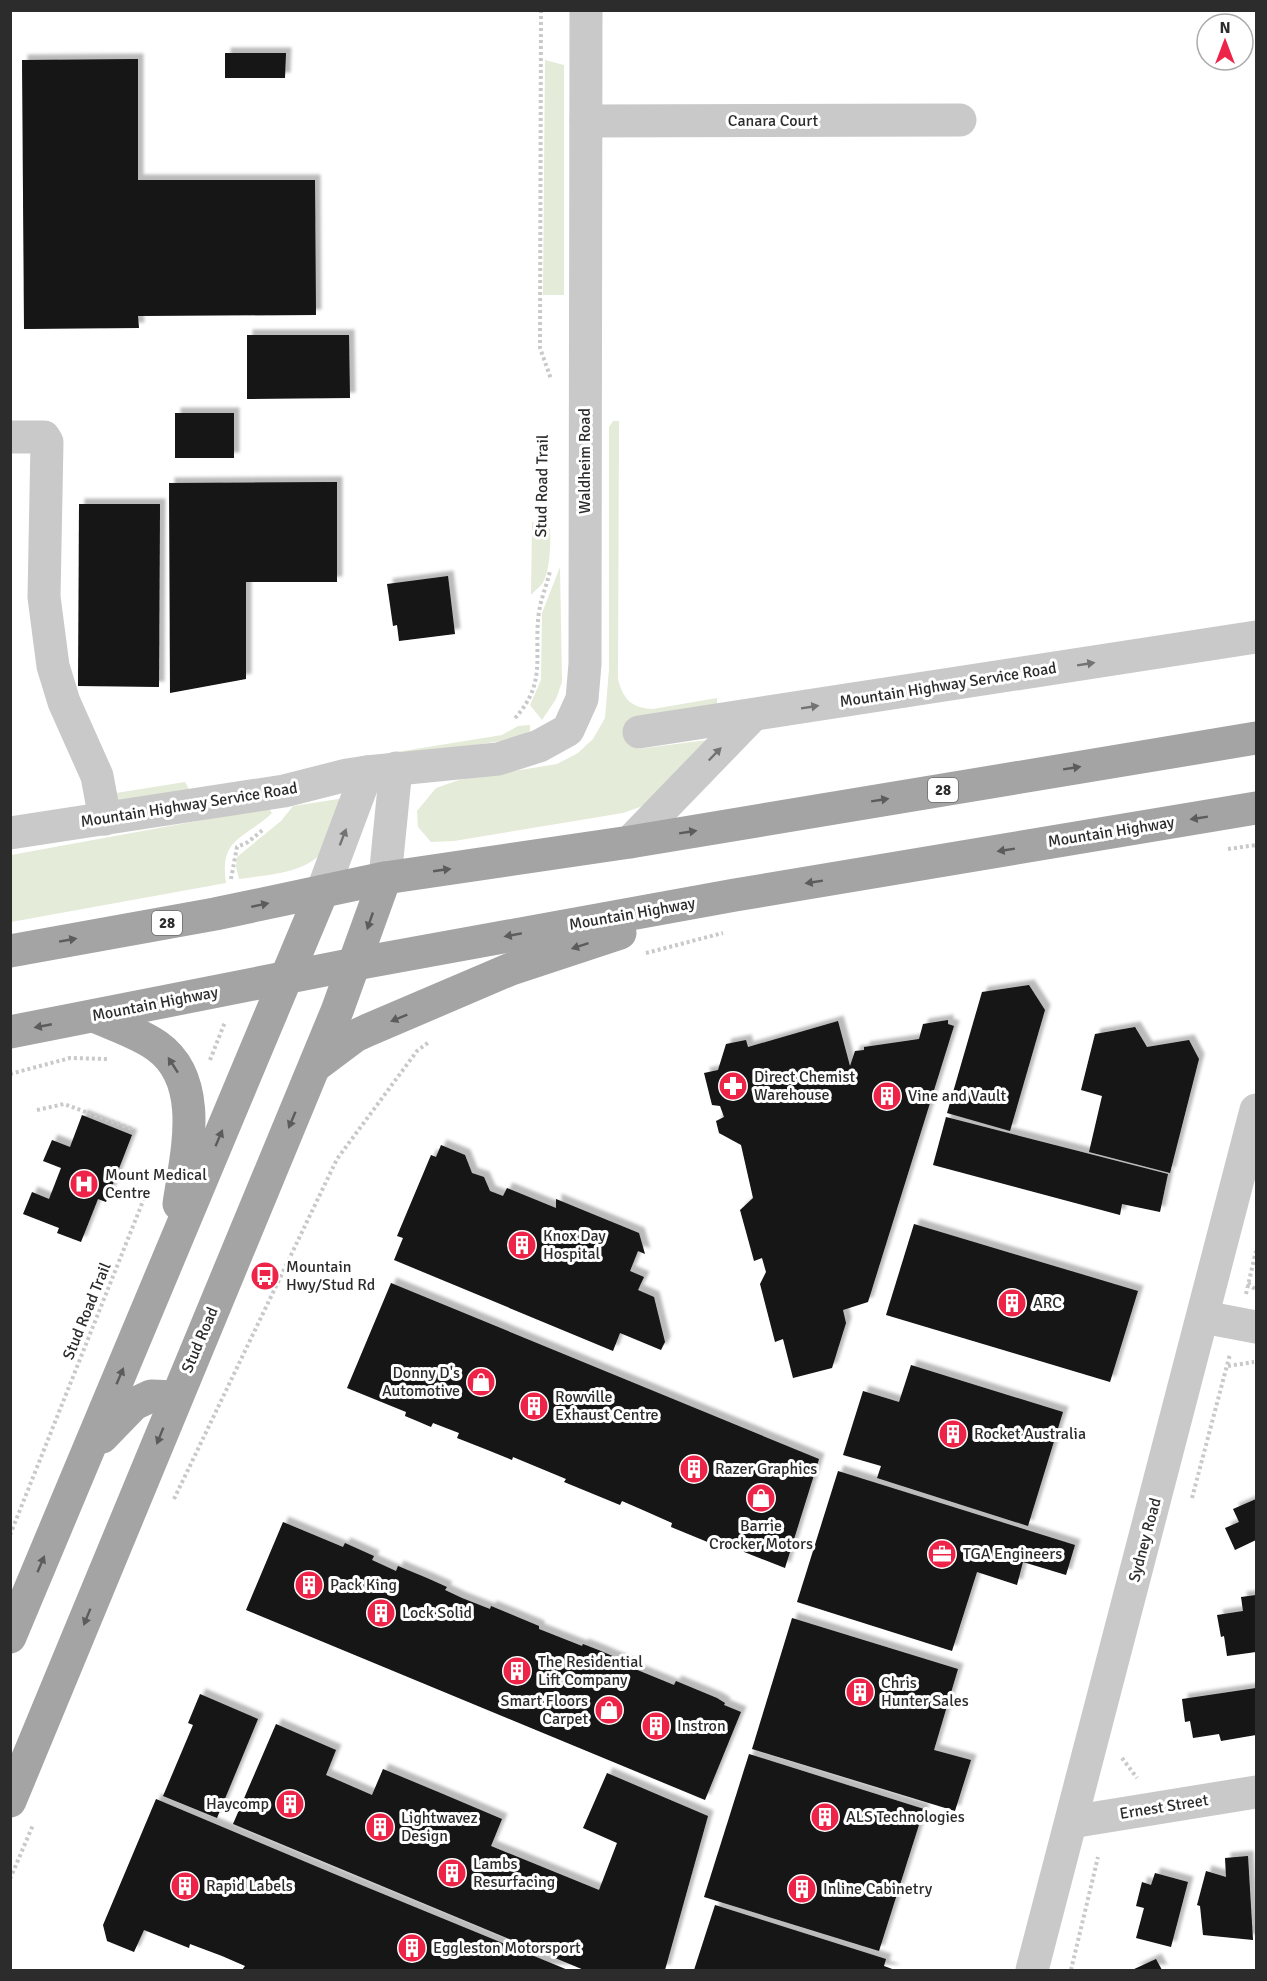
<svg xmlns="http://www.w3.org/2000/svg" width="1267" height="1981" viewBox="0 0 1267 1981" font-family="Signika,sans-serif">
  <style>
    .green { fill: #e4ebd8 }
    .building { fill: #131313; filter: url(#shadow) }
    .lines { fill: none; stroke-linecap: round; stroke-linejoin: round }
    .path { stroke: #c9c9c9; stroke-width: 4; stroke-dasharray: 3 3; stroke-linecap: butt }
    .minor { stroke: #c9c9c9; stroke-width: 33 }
    .major { stroke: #a4a4a4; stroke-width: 33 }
    .oneway { fill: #737373 }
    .oneway2 { fill: #5c5c5c }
    .labels { text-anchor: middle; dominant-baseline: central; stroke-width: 6; stroke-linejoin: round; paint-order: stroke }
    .shield { fill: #fff; stroke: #6b6b6b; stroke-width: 1.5 }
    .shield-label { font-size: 15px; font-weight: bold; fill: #2c2c2c }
    .street-label { font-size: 16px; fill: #2c2c2c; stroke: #fff }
    .poi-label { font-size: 16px; fill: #2c2c2c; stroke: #fff; text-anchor: start }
  </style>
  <defs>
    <filter id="shadow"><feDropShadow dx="5.5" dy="-5.5" stdDeviation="1.5" flood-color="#0004"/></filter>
  </defs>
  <rect width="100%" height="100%" fill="#fff"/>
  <g class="green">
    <path d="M 545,60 L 564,65 L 564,295 L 543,295 Z"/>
    <path d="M 613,421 L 619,421 L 618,679 C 623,699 631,708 653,709 L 717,698 L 717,705 L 633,722 L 638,749 L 707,740 L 667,791 L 640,807 L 623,813 L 454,841 L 431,842 L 418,827 L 417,811 L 436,788 L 459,780 L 557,764 L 578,753 L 593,739 L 605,718 L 609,669 L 609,427 Z"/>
    <path d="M 532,522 L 550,529 C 551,543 550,573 542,584 C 539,588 534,591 531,595 Z"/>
    <path d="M 560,567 L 562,682 L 556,699 L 542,720 L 530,705 L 541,680 L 542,613 Z"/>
    <path d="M 530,725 L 530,731 L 519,738 L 336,767 L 335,762 L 502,735 L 518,726 Z"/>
    <path d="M 185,782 L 190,791 L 117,803 L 116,793 Z"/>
    <path d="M 345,798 C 340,812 337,829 330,842 C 313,874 270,874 239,879 L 236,867 L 237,857 L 281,821 L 293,806 Z"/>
    <path d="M 269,808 L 272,813 C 245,839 219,837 226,883 L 11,922 L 11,855 Z"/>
  </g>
  <g class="building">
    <path d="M 225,53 L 286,53 L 285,78 L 225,78 Z"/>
    <path d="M 138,59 L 138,180 L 315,180 L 316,315 L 138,316 L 139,328 L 24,329 L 22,60 Z"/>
    <path d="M 247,335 L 349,335 L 350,398 L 247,399 Z"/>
    <rect x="175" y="413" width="59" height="45"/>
    <path d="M 337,482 L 337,582 L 246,582 L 246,679 L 170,693 L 169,483 Z"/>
    <path d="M 79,504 L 160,504 L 159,687 L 78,686 Z"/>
    <path d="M 448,576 L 455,634 L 399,641 L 397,625 L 393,626 L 387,584 Z"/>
    <path d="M 1029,985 L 1045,1010 L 1010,1131 L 947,1113 L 982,992 Z"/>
    <path d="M 948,1020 L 948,1024 L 954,1026 L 868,1302 L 843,1310 L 846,1323 L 832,1368 L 793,1378 L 783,1339 L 775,1342 L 760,1284 L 766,1272 L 762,1258 L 754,1261 L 740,1210 L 753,1198 L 741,1145 L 719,1133 L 716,1121 L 724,1117 L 720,1106 L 712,1105 L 704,1073 L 718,1070 L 726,1044 L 746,1040 L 748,1047 L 838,1021 L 850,1066 L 855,1051 L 864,1050 L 864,1047 L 919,1039 L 923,1024 Z"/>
    <path d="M 1135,1027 L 1147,1047 L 1189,1040 L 1199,1059 L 1170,1173 L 1089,1152 L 1102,1096 L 1081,1090 L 1095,1034 Z"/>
    <path d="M 82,1115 L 132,1135 L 106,1202 L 98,1199 L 81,1242 L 57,1233 L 59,1228 L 23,1214 L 32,1192 L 49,1199 L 61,1168 L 43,1161 L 52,1140 L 70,1147 Z"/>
    <path d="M 946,1117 L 1168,1174 L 1160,1212 L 1122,1204 L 1120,1215 L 933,1165 Z"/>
    <path d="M 441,1145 L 465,1155 L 472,1173 L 484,1177 L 490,1191 L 503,1196 L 507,1188 L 556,1208 L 556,1199 L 639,1233 L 645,1254 L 638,1251 L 630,1271 L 644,1277 L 638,1290 L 654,1297 L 665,1342 L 661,1350 L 620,1333 L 613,1351 L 394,1260 L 403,1238 L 397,1236 L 431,1155 L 436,1157 Z"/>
    <path d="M 914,1224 L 1138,1291 L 1110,1382 L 886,1315 Z"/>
    <path d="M 391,1283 L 819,1459 L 785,1568 L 729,1546 L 727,1550 L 671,1527 L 672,1523 L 645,1511 L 622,1501 L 620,1505 L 564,1482 L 566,1479 L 513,1457 L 512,1460 L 485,1449 L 457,1438 L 459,1433 L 433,1423 L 431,1427 L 417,1421 L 405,1416 L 406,1412 L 347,1388 Z"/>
    <path d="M 911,1365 L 1063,1412 L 1028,1526 L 877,1478 L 881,1466 L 843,1455 L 863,1391 L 899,1402 Z"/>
    <path d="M 838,1471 L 1075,1545 L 1066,1575 L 1023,1562 L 1017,1585 L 977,1572 L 952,1651 L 797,1602 Z"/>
    <path d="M 1256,1499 L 1256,1540 L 1235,1550 L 1225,1528 L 1239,1522 L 1233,1509 Z"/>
    <path d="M 283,1522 L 343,1547 L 345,1543 L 374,1556 L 372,1560 L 396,1571 L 398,1566 L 427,1578 L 447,1587 L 445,1590 L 462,1598 L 490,1609 L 491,1606 L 539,1626 L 539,1629 L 582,1646 L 583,1644 L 601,1651 L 631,1664 L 630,1667 L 674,1685 L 676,1681 L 717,1698 L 725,1703 L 724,1705 L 741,1712 L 705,1800 L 246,1610 Z"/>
    <path d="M 1256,1595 L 1256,1652 L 1227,1656 L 1224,1636 L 1221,1637 L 1217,1615 L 1243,1611 L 1241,1597 Z"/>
    <path d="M 792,1618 L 958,1669 L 934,1750 L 971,1760 L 955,1811 L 752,1749 Z"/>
    <path d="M 1256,1688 L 1256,1735 L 1221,1741 L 1219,1734 L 1193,1738 L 1190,1721 L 1185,1722 L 1182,1699 Z"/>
    <path d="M 200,1694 L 258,1719 L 217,1818 L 163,1796 L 193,1725 L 188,1723 Z"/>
    <path d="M 276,1724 L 336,1750 L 326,1775 L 372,1795 L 383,1769 L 443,1794 L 502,1819 L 491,1846 L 599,1890 L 617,1843 L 583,1828 L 607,1773 L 708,1816 L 665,1970 L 584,1970 L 233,1824 Z"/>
    <path d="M 749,1754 L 924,1809 L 879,1951 L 704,1897 Z"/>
    <path d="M 156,1799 L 332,1873 L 568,1970 L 242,1970 L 245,1966 L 222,1956 L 190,1944 L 189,1948 L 144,1930 L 134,1952 L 107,1941 L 103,1925 Z"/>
    <path d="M 1248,1856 L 1253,1940 L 1203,1935 L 1200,1906 L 1197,1905 L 1206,1871 L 1226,1877 L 1225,1858 Z"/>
    <path d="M 1155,1873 L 1188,1882 L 1171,1947 L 1136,1938 L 1144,1908 L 1136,1906 L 1142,1882 L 1151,1885 Z"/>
    <path d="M 715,1905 L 886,1959 L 884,1966 L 895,1970 L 694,1970 Z"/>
    <path d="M 1156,1959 L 1162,1970 L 1132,1970 Z"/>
  </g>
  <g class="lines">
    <g class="path">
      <path d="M 541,10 L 540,348 L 551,379"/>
      <path d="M 515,718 C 548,682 533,654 539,612 C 541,598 547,585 550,571"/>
      <path d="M 1228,849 L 1256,845"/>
      <path d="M 231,879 L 237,847 L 248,842 L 264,829"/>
      <path d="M 646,953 L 723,933"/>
      <path d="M 210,1060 L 225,1022"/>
      <path d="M 10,1074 L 70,1058 L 107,1059"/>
      <path d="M 37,1110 L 64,1104 L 132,1129"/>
      <path d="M 1248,1283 L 1256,1290"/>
      <path d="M 1246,1294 L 1256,1251"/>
      <path d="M 1228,1366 L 1254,1362"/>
      <path d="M 1192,1498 L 1230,1354"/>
      <path d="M 174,1499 L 337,1159 L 417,1051 L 429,1042"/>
      <path d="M 10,1535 L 145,1196"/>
      <path d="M 1122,1758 L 1137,1778"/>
      <path d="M 10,1879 L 33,1825"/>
      <path d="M 1071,1970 L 1098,1857"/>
    </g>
    <g class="minor">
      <path d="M 586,121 L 960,120"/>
      <path d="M 10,437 L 44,437 L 47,442 L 44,597 L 53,666 L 64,702 L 97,776 L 105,819"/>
      <path d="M 639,732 L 1256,637"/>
      <path d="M 10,833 L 284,791 L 347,775 L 367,772"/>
      <path d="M 630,842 L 752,716"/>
      <path d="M 385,878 L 396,768"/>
      <path d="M 322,892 L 367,772 L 498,759 L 539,746 L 568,730 L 582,699 L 585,664 L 586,10"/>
      <path d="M 1203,1317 L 1256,1327"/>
      <path d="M 1071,1822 L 1256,1792"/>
      <path d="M 1032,1970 L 1256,1110"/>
    </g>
    <g class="major">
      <path d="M 10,951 L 215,914 L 385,878 L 630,842 L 1256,738"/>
      <path d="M 94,1016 C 114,1025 139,1033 157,1046 C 206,1081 186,1155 179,1204"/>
      <path d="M 10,1032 L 355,964 L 735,895 L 1256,808"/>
      <path d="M 315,1066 L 355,1036 L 368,1030 L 511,969 L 620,933"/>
      <path d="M 102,1437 L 134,1404 L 151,1396 L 176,1397"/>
      <path d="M 10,1637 L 322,892"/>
      <path d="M 10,1801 L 337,1011 L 385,878"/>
    </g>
  </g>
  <defs><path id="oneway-solid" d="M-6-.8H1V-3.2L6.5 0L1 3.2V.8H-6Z" transform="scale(1.5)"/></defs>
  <g class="oneway">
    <use href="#oneway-solid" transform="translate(1086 664) rotate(-9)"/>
    <use href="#oneway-solid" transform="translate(810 707) rotate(-9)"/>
    <use href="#oneway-solid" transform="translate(715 754) rotate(-46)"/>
    <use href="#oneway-solid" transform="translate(343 837) rotate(-69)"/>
  </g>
  <g class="oneway2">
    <use href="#oneway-solid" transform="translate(1072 768) rotate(-9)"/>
    <use href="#oneway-solid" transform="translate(880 800) rotate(-9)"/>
    <use href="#oneway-solid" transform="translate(1199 818) rotate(171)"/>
    <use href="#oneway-solid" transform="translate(688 832) rotate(-9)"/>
    <use href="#oneway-solid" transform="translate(1006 850) rotate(171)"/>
    <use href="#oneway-solid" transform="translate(442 870) rotate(-8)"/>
    <use href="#oneway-solid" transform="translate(814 882) rotate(171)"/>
    <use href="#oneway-solid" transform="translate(260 905) rotate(-12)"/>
    <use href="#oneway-solid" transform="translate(370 921) rotate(109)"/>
    <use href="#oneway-solid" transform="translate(513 935) rotate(170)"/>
    <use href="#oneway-solid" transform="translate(68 940) rotate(-10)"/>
    <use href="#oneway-solid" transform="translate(580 946) rotate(162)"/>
    <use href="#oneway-solid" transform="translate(399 1018) rotate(158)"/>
    <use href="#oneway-solid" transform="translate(43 1026) rotate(169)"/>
    <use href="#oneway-solid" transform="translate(173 1065) rotate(-123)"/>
    <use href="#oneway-solid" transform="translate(292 1120) rotate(113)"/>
    <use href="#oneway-solid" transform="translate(219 1138) rotate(-67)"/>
    <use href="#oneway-solid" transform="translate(120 1376) rotate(-67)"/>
    <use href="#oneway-solid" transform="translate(160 1436) rotate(112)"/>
    <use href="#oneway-solid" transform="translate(41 1564) rotate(-67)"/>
    <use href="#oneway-solid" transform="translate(87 1617) rotate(112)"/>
  </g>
  <defs>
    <g id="pharmacy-disc" transform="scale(1.5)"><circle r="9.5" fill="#ee2348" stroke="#fff"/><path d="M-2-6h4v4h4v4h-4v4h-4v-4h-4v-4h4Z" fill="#fff"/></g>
    <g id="building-disc" transform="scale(1.5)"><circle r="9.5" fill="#ee2348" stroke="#fff"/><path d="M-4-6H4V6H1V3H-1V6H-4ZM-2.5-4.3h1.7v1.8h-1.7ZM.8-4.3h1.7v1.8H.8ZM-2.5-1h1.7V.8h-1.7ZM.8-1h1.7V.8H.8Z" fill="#fff"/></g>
    <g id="hospital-disc" transform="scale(1.5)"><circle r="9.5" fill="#ee2348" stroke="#fff"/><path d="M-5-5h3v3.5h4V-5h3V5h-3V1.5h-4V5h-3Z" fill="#fff"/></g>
    <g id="bus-disc" transform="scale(1.5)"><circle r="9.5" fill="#ee2348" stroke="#fff"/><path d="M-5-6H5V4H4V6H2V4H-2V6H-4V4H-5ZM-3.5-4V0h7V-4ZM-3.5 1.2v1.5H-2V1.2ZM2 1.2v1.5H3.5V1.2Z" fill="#fff"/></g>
    <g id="shop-disc" transform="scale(1.5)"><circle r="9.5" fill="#ee2348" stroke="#fff"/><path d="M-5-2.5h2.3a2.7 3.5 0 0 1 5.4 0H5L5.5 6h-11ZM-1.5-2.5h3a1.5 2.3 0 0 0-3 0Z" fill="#fff"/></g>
    <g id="office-disc" transform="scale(1.5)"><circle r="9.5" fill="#ee2348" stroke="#fff"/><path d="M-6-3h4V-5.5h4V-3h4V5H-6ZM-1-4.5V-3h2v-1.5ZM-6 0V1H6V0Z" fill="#fff"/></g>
  </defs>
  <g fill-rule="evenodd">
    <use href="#pharmacy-disc" x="733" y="1086"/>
    <use href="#building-disc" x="887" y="1096"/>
    <use href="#hospital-disc" x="84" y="1184"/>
    <use href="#building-disc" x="522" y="1245"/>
    <use href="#bus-disc" x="265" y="1276"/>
    <use href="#building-disc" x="1012" y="1303"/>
    <use href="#shop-disc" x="481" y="1382"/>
    <use href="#building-disc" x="534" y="1406"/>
    <use href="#building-disc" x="953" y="1434"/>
    <use href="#building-disc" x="694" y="1469"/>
    <use href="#shop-disc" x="761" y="1498"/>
    <use href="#office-disc" x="942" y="1554"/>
    <use href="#building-disc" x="309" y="1585"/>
    <use href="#building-disc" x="381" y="1613"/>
    <use href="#building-disc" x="517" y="1671"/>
    <use href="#building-disc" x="860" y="1692"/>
    <use href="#shop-disc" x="609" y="1710"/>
    <use href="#building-disc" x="656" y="1726"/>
    <use href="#building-disc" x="290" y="1804"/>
    <use href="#building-disc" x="825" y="1817"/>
    <use href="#building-disc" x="380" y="1827"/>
    <use href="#building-disc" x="452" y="1873"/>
    <use href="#building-disc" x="185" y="1886"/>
    <use href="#building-disc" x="802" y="1889"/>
    <use href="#building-disc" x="412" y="1948"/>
  </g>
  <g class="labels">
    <g class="shield">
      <rect x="928" y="778" width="30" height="24" rx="4.5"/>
      <rect x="152" y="911" width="30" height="24" rx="4.5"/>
    </g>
    <g class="shield-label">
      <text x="943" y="790">28</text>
      <text x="167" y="923">28</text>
    </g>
    <g class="street-label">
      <text x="773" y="121">Canara Court</text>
      <text transform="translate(585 461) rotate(-90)">Waldheim Road</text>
      <text transform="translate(542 486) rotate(-89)">Stud Road Trail</text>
      <text transform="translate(948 685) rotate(-9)">Mountain Highway Service Road</text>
      <text transform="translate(189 805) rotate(-9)">Mountain Highway Service Road</text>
      <text transform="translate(1111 832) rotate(-9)">Mountain Highway</text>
      <text transform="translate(632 914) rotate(-10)">Mountain Highway</text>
      <text transform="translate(155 1004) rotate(-11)">Mountain Highway</text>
      <text transform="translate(87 1311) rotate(-68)">Stud Road Trail</text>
      <text transform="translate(200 1340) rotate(-67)">Stud Road</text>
      <text transform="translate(1145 1540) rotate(-75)">Sydney Road</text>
      <text transform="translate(1164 1807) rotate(-9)">Ernest Street</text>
    </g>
    <g class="poi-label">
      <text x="754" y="1077">Direct Chemist<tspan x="754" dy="18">Warehouse</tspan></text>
      <text x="908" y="1096">Vine and Vault</text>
      <text x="105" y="1175">Mount Medical<tspan x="105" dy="18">Centre</tspan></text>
      <text x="543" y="1236">Knox Day<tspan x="543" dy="18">Hospital</tspan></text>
      <text x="286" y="1267">Mountain<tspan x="286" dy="18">Hwy/Stud Rd</tspan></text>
      <text x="1033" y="1303">ARC</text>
      <text x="460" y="1373" text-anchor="end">Donny D's<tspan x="460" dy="18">Automotive</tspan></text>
      <text x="555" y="1397">Rowville<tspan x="555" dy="18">Exhaust Centre</tspan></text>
      <text x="974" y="1434">Rocket Australia</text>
      <text x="715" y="1469">Razer Graphics</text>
      <text x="761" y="1526" text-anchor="middle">Barrie<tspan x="761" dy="18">Crocker Motors</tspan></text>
      <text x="963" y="1554">TGA Engineers</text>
      <text x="330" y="1585">Pack King</text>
      <text x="402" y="1613">Lock Solid</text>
      <text x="538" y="1662">The Residential<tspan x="538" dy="18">Lift Company</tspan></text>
      <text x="881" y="1683">Chris<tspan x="881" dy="18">Hunter Sales</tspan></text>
      <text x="588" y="1701" text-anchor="end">Smart Floors<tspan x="588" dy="18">Carpet</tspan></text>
      <text x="677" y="1726">Instron</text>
      <text x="269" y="1804" text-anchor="end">Haycomp</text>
      <text x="846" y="1817">ALS Technologies</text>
      <text x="401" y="1818">Lightwavez<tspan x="401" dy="18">Design</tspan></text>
      <text x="473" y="1864">Lambs<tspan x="473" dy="18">Resurfacing</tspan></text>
      <text x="206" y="1886">Rapid Labels</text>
      <text x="823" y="1889">Inline Cabinetry</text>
      <text x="433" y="1948">Eggleston Motorsport</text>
    </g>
  </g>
  <rect width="1267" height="1981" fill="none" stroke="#2c2c2c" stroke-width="24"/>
  <g transform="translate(1225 42)"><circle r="28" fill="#ffffff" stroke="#ababab" stroke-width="1.5"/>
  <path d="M0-4.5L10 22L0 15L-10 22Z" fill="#ee2348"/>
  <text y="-9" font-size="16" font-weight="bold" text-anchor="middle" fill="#2c2c2c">N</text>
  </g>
</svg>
